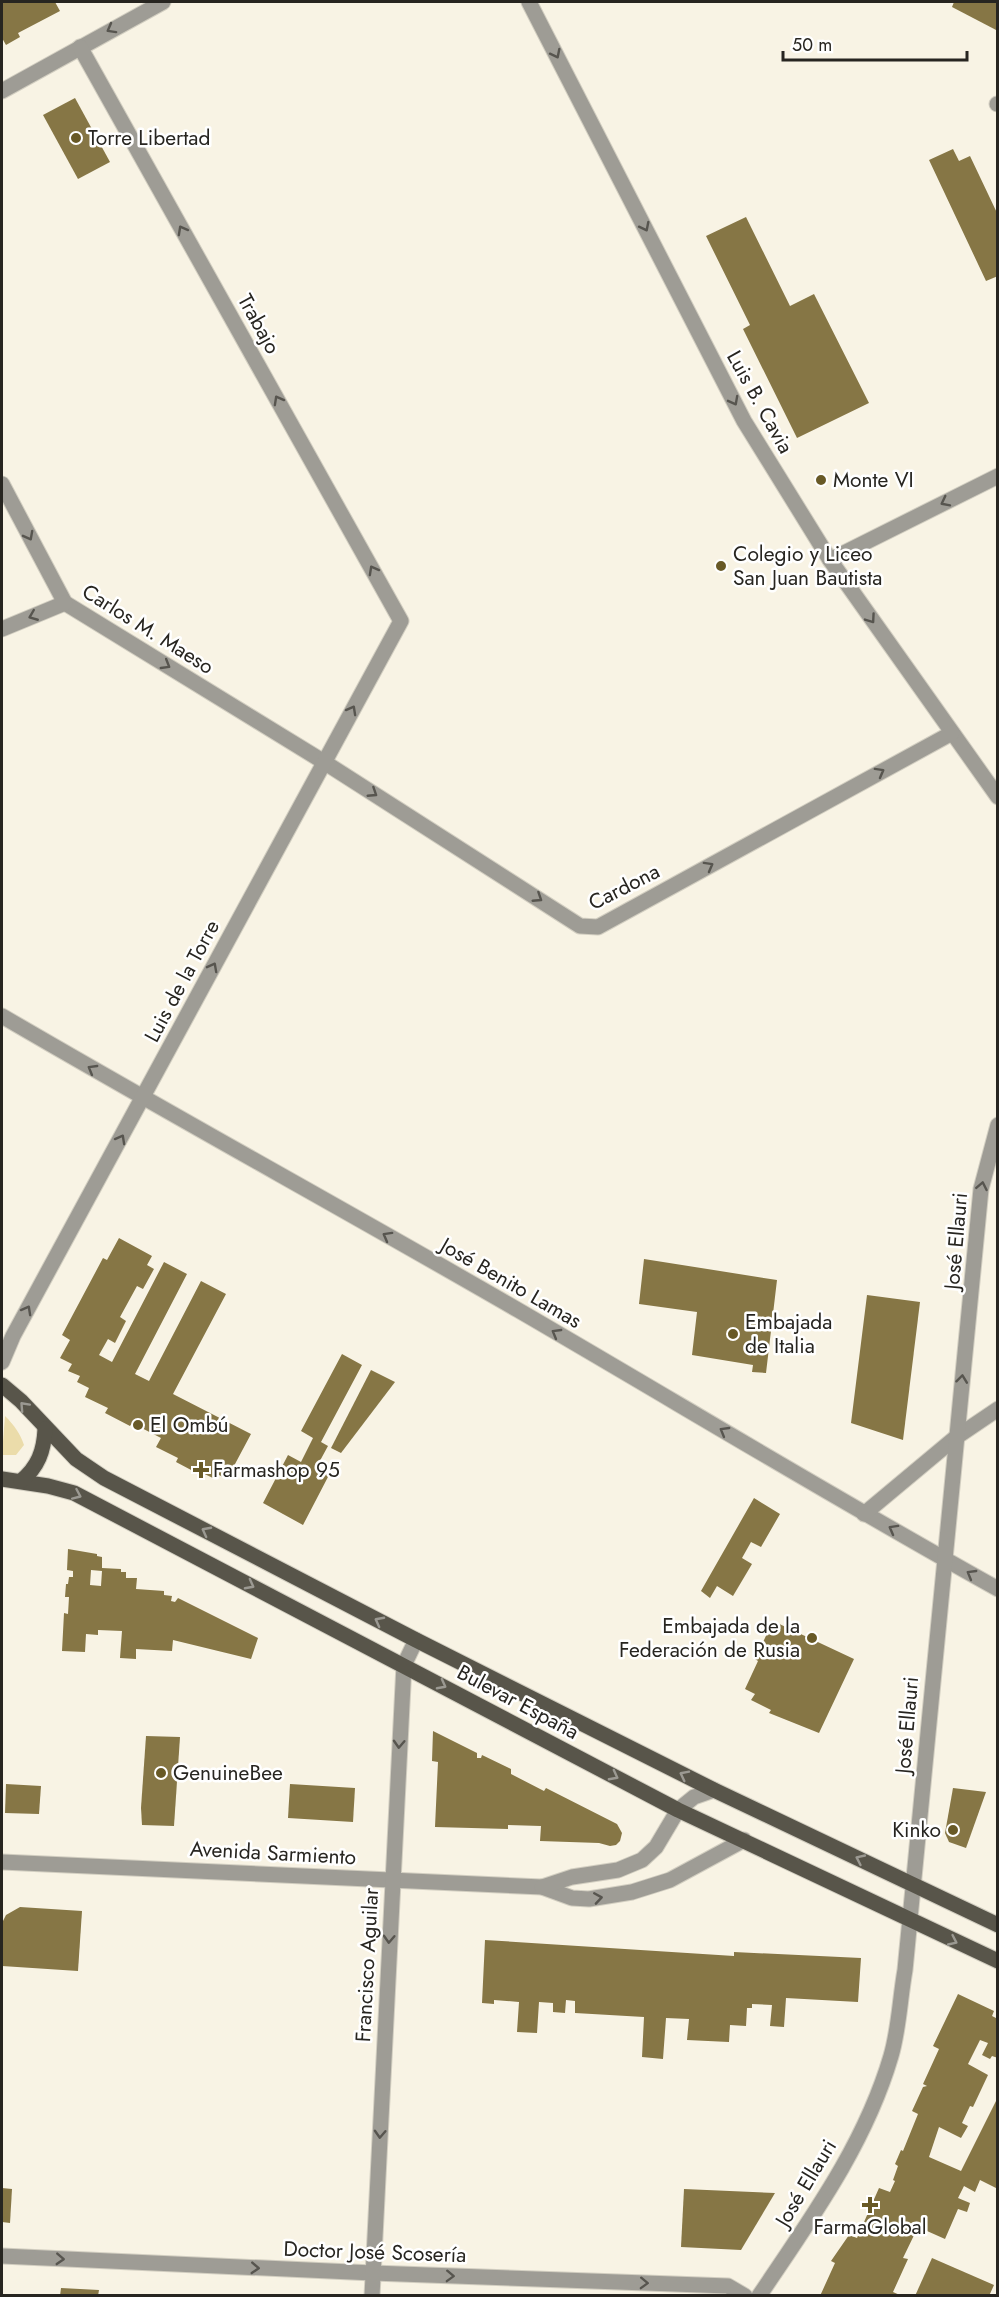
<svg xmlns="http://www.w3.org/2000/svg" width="999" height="2297" viewBox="0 0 999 2297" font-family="Jost,sans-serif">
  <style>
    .green { fill: #ebdcaa }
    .building { fill: #867645; fill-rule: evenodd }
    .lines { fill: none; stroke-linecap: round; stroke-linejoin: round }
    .minor-casing { stroke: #d2cec1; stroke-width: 17 }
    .major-casing { stroke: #d2cec1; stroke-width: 17 }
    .minor { stroke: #9e9c95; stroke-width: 15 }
    .major { stroke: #58554a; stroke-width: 15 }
    .oneway { stroke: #57554f }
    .oneway2 { stroke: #9b9992 }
    .poi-dot { fill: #685926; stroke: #fff; stroke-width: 2 }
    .labels { text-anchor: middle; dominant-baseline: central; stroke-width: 5; stroke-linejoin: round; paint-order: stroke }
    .poi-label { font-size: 21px; fill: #272520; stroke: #fff; text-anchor: start }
    .street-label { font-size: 21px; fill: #272520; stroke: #fff }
  </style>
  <rect width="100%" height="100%" fill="#f8f3e4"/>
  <path class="green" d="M 5,1416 C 14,1425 20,1433 24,1445 L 16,1455 L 2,1455 Z"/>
  <g class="building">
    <path d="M 2,2 L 55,2 L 60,11 L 18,33 L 20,37 L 6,45 L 2,38 Z"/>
    <path d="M 954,2 L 998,2 L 998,31 L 952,7 Z"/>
    <path d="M 75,98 L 110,162 L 78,179 L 43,115 Z"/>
    <path d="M 953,149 L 959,161 L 970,156 L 998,215 L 998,276 L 986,281 L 929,160 Z"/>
    <path d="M 746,217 L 790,306 L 814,294 L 869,403 L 797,438 L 743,329 L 750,325 L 706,236 Z"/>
    <path d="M 119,1238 L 152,1256 L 147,1265 L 154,1269 L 143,1289 L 137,1286 L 120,1317 L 126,1321 L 115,1343 L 108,1339 L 99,1355 L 112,1362 L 164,1262 L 187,1274 L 135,1374 L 149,1381 L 201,1281 L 226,1294 L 173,1394 L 251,1434 L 227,1479 L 217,1474 L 215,1479 L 194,1469 L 193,1471 L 176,1462 L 178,1458 L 156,1447 L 161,1438 L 132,1423 L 130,1426 L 105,1413 L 108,1408 L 85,1397 L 89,1388 L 77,1382 L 80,1376 L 68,1371 L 72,1364 L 60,1358 L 70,1340 L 62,1335 L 103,1258 L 107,1260 Z"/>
    <path d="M 644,1259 L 777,1280 L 766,1373 L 752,1372 L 753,1365 L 692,1355 L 697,1312 L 639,1304 Z"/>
    <path d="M 867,1295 L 920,1302 L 903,1440 L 851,1423 Z"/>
    <path d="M 342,1354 L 362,1365 L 321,1442 L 328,1446 L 316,1468 L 329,1475 L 303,1525 L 263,1503 L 288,1455 L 301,1462 L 313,1438 L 301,1431 Z"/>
    <path d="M 371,1370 L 395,1382 L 341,1453 L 331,1448 Z"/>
    <path d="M 754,1498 L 780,1514 L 761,1547 L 751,1542 L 742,1558 L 752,1564 L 733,1596 L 717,1586 L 710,1598 L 701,1591 Z"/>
    <path d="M 68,1549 L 97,1554 L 97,1556 L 102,1557 L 102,1568 L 121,1569 L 121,1572 L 126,1572 L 126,1578 L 137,1578 L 136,1589 L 164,1591 L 164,1595 L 172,1596 L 171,1601 L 175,1602 L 178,1598 L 258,1638 L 251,1659 L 173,1640 L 172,1651 L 136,1649 L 136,1659 L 120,1658 L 122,1631 L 98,1630 L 98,1635 L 86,1634 L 85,1652 L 62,1651 L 64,1613 L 68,1614 L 69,1597 L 65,1597 L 66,1584 L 68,1584 L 69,1577 L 73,1577 L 73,1571 L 67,1570 ZM 91,1570 L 102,1571 L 101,1586 L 90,1585 Z"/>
    <path d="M 773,1621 L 854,1659 L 819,1733 L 769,1713 L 771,1710 L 751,1700 L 755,1694 L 745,1689 L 758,1661 L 755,1659 Z"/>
    <path d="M 433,1731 L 477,1753 L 477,1758 L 481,1758 L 482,1755 L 511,1769 L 511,1774 L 544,1791 L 546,1788 L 617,1824 L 622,1833 L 620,1841 L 616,1845 L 610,1846 L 599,1843 L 540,1841 L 541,1826 L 508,1825 L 508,1829 L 435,1827 L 438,1762 L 432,1761 Z"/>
    <path d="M 146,1736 L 180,1737 L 174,1826 L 142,1825 L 141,1808 Z"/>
    <path d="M 6,1784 L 41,1786 L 39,1814 L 5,1813 Z"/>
    <path d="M 290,1784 L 355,1788 L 353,1822 L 288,1818 Z"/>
    <path d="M 953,1788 L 986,1792 L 966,1848 L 949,1842 L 945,1833 Z"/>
    <path d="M 20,1907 L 82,1911 L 78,1971 L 2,1966 L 2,1923 L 6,1915 Z"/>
    <path d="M 485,1940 L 734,1956 L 734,1952 L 861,1958 L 858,2002 L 786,1998 L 784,2027 L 770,2026 L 772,2005 L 752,2004 L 752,2008 L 747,2008 L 746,2026 L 730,2025 L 729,2042 L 687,2040 L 689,2019 L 666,2018 L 663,2059 L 642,2057 L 644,2017 L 575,2013 L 575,2001 L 566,2000 L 565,2013 L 553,2012 L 553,2003 L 539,2002 L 537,2033 L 517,2032 L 519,2002 L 494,2000 L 494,2004 L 482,2003 Z"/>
    <path d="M 958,1994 L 994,2011 L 992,2016 L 998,2019 L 998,2058 L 992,2056 L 990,2059 L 982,2055 L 988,2043 L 980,2040 L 968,2064 L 988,2075 L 973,2107 L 970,2106 L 962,2123 L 968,2126 L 961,2138 L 939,2127 L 929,2157 L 961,2171 L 998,2097 L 998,2189 L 980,2180 L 975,2192 L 964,2186 L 958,2198 L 970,2203 L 967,2212 L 958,2209 L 945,2239 L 918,2227 L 903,2258 L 908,2259 L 893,2292 L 902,2296 L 820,2296 L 835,2263 L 831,2261 L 849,2235 L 857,2238 L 879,2188 L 890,2192 L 895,2181 L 893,2180 L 898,2166 L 895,2164 L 901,2150 L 903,2151 L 918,2114 L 912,2111 L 923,2087 L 927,2086 L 923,2084 L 939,2049 L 933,2046 Z"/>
    <path d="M 2,2188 L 12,2189 L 10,2223 L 2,2222 Z"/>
    <path d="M 684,2189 L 775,2193 L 741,2250 L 681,2247 Z"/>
    <path d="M 932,2258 L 994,2285 L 989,2296 L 915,2296 Z"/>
    <path d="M 61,2288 L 99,2290 L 98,2296 L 60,2296 Z"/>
  </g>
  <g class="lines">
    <g class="minor-casing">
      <g id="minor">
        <path d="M 529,2 L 744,421 L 830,560 L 998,797"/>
        <path d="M 2,91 L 163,2"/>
        <path d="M 997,104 L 998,104"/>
        <path d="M 2,484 L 65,603 L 324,762 L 580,926 L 598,927 L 952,733"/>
        <path d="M 830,560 L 998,476"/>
        <path d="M 2,629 L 65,603"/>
        <path d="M 2,1016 C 173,1116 347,1211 518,1310 C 678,1403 836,1499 998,1589"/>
        <path d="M 2,1362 L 13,1336 L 401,621 L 80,47"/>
        <path d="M 864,1514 L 955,1438 L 998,1409"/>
        <path d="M 2,1862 L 542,1887 L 572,1898 L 589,1899 L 632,1892 L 670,1880 L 744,1840"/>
        <path d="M 542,1887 L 572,1877 L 618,1870 L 642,1860 L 656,1847 L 678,1810 L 694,1797 L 714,1790"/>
        <path d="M 2,2256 L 373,2273 L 728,2286 L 745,2296"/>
        <path d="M 372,2296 L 404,1665 L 416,1640"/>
        <path d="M 759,2296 C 810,2220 865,2145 891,2056 C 899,2029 900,1998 905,1970 L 981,1189 L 998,1125"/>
      </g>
    </g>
    <g class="major-casing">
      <g id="major">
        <path d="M 2,1385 L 21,1401 L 76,1459 L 104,1478 L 416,1640 L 714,1790 L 998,1925"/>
        <path d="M 2,1479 L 48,1486 L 74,1493 L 678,1810 L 998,1961"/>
        <path d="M 21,1481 C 38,1467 44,1451 45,1429"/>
      </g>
    </g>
    <use href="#minor" class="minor"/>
    <use href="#major" class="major"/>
  </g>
  <defs><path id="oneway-chevron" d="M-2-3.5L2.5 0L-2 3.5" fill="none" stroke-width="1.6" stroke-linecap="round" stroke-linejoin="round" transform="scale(1.5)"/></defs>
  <g class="oneway">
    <use href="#oneway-chevron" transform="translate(111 29) rotate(151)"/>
    <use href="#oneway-chevron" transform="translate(556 54) rotate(63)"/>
    <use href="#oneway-chevron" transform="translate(645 227) rotate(63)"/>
    <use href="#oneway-chevron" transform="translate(182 230) rotate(-119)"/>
    <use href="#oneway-chevron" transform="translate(278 400) rotate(-119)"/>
    <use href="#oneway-chevron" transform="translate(734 401) rotate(62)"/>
    <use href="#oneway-chevron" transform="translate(945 502) rotate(153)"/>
    <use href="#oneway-chevron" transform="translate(29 536) rotate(62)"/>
    <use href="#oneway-chevron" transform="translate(373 570) rotate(-119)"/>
    <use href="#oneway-chevron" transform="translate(33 616) rotate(158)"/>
    <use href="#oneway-chevron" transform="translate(871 619) rotate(55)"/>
    <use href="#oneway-chevron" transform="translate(166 665) rotate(31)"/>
    <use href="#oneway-chevron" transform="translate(352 710) rotate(-61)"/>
    <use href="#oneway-chevron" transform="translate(880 772) rotate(-29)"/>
    <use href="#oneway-chevron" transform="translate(373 793) rotate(33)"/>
    <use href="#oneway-chevron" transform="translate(709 866) rotate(-29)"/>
    <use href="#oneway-chevron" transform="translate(538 898) rotate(33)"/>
    <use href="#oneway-chevron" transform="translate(213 967) rotate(-62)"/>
    <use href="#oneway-chevron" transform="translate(92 1069) rotate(-150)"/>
    <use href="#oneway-chevron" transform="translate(121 1139) rotate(-61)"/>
    <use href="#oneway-chevron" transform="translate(982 1186) rotate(-79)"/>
    <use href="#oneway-chevron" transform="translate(387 1236) rotate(-151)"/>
    <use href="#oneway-chevron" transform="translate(27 1310) rotate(-61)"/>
    <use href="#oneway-chevron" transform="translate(556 1333) rotate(-150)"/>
    <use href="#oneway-chevron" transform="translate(962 1379) rotate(-83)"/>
    <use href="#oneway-chevron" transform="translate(724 1431) rotate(-150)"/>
    <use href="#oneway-chevron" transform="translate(893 1529) rotate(-151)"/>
    <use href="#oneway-chevron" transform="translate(971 1574) rotate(-150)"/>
    <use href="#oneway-chevron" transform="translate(399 1744) rotate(93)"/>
    <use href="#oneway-chevron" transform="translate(598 1898) rotate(-9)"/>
    <use href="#oneway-chevron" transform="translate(389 1939) rotate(93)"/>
    <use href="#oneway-chevron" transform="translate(380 2134) rotate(93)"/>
    <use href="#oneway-chevron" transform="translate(60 2259) rotate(3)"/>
    <use href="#oneway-chevron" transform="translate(255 2268) rotate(3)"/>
    <use href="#oneway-chevron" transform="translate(450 2276) rotate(2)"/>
    <use href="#oneway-chevron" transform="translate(644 2283) rotate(2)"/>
  </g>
  <g class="oneway2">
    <use href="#oneway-chevron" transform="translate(24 1406) rotate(-133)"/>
    <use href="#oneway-chevron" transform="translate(77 1495) rotate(24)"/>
    <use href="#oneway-chevron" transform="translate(206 1531) rotate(-152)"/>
    <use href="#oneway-chevron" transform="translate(250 1585) rotate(28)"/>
    <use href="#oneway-chevron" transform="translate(379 1621) rotate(-152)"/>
    <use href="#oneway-chevron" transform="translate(442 1685) rotate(28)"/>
    <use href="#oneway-chevron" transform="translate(684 1775) rotate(-153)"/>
    <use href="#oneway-chevron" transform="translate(614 1776) rotate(28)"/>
    <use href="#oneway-chevron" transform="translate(860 1859) rotate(-155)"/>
    <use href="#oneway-chevron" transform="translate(953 1941) rotate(25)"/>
  </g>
  <g class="poi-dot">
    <circle cx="76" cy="138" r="6"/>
    <circle cx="821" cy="480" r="6"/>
    <circle cx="721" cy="566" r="6"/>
    <circle cx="733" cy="1334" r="6"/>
    <circle cx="138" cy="1425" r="6"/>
    <path d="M198 1461h6v6h6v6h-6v6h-6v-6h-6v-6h6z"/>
    <circle cx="812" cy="1638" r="6"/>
    <circle cx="161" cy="1773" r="6"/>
    <circle cx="953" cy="1830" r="6"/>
    <path d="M867 2196h6v6h6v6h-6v6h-6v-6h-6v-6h6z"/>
  </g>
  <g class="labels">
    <g class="poi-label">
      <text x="88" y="138">Torre Libertad</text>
      <text x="833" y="480">Monte VI</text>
      <text x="733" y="554">Colegio y Liceo<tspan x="733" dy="24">San Juan Bautista</tspan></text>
      <text x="745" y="1322">Embajada<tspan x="745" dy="24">de Italia</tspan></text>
      <text x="150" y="1425">El Ombú</text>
      <text x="213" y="1470">Farmashop 95</text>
      <text x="800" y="1626" text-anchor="end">Embajada de la<tspan x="800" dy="24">Federación de Rusia</tspan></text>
      <text x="173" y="1773">GenuineBee</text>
      <text x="941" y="1830" text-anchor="end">Kinko</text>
      <text x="870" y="2227" text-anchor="middle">FarmaGlobal</text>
    </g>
    <g class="street-label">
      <text transform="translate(259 324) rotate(61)">Trabajo</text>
      <text transform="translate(760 402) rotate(61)">Luis B. Cavia</text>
      <text transform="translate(148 629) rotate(32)">Carlos M. Maeso</text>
      <text transform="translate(624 887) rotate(-27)">Cardona</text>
      <text transform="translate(182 981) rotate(-62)">Luis de la Torre</text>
      <text transform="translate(956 1241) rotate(-85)">José Ellauri</text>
      <text transform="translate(511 1283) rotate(30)">José Benito Lamas</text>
      <text transform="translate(518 1702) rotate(28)">Bulevar España</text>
      <text transform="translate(907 1725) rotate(-85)">José Ellauri</text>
      <text transform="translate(273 1853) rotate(3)">Avenida Sarmiento</text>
      <text transform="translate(367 1965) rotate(-87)">Francisco Aguilar</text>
      <text transform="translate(806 2183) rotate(-59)">José Ellauri</text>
      <text transform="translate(375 2252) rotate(2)">Doctor José Scosería</text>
    </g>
  </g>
  <rect width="999" height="2297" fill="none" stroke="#272520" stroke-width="6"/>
  <path d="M783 51v9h184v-9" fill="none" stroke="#272520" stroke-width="3"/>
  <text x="792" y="51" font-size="18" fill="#272520" stroke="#ffffff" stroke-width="4.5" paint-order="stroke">50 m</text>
</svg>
